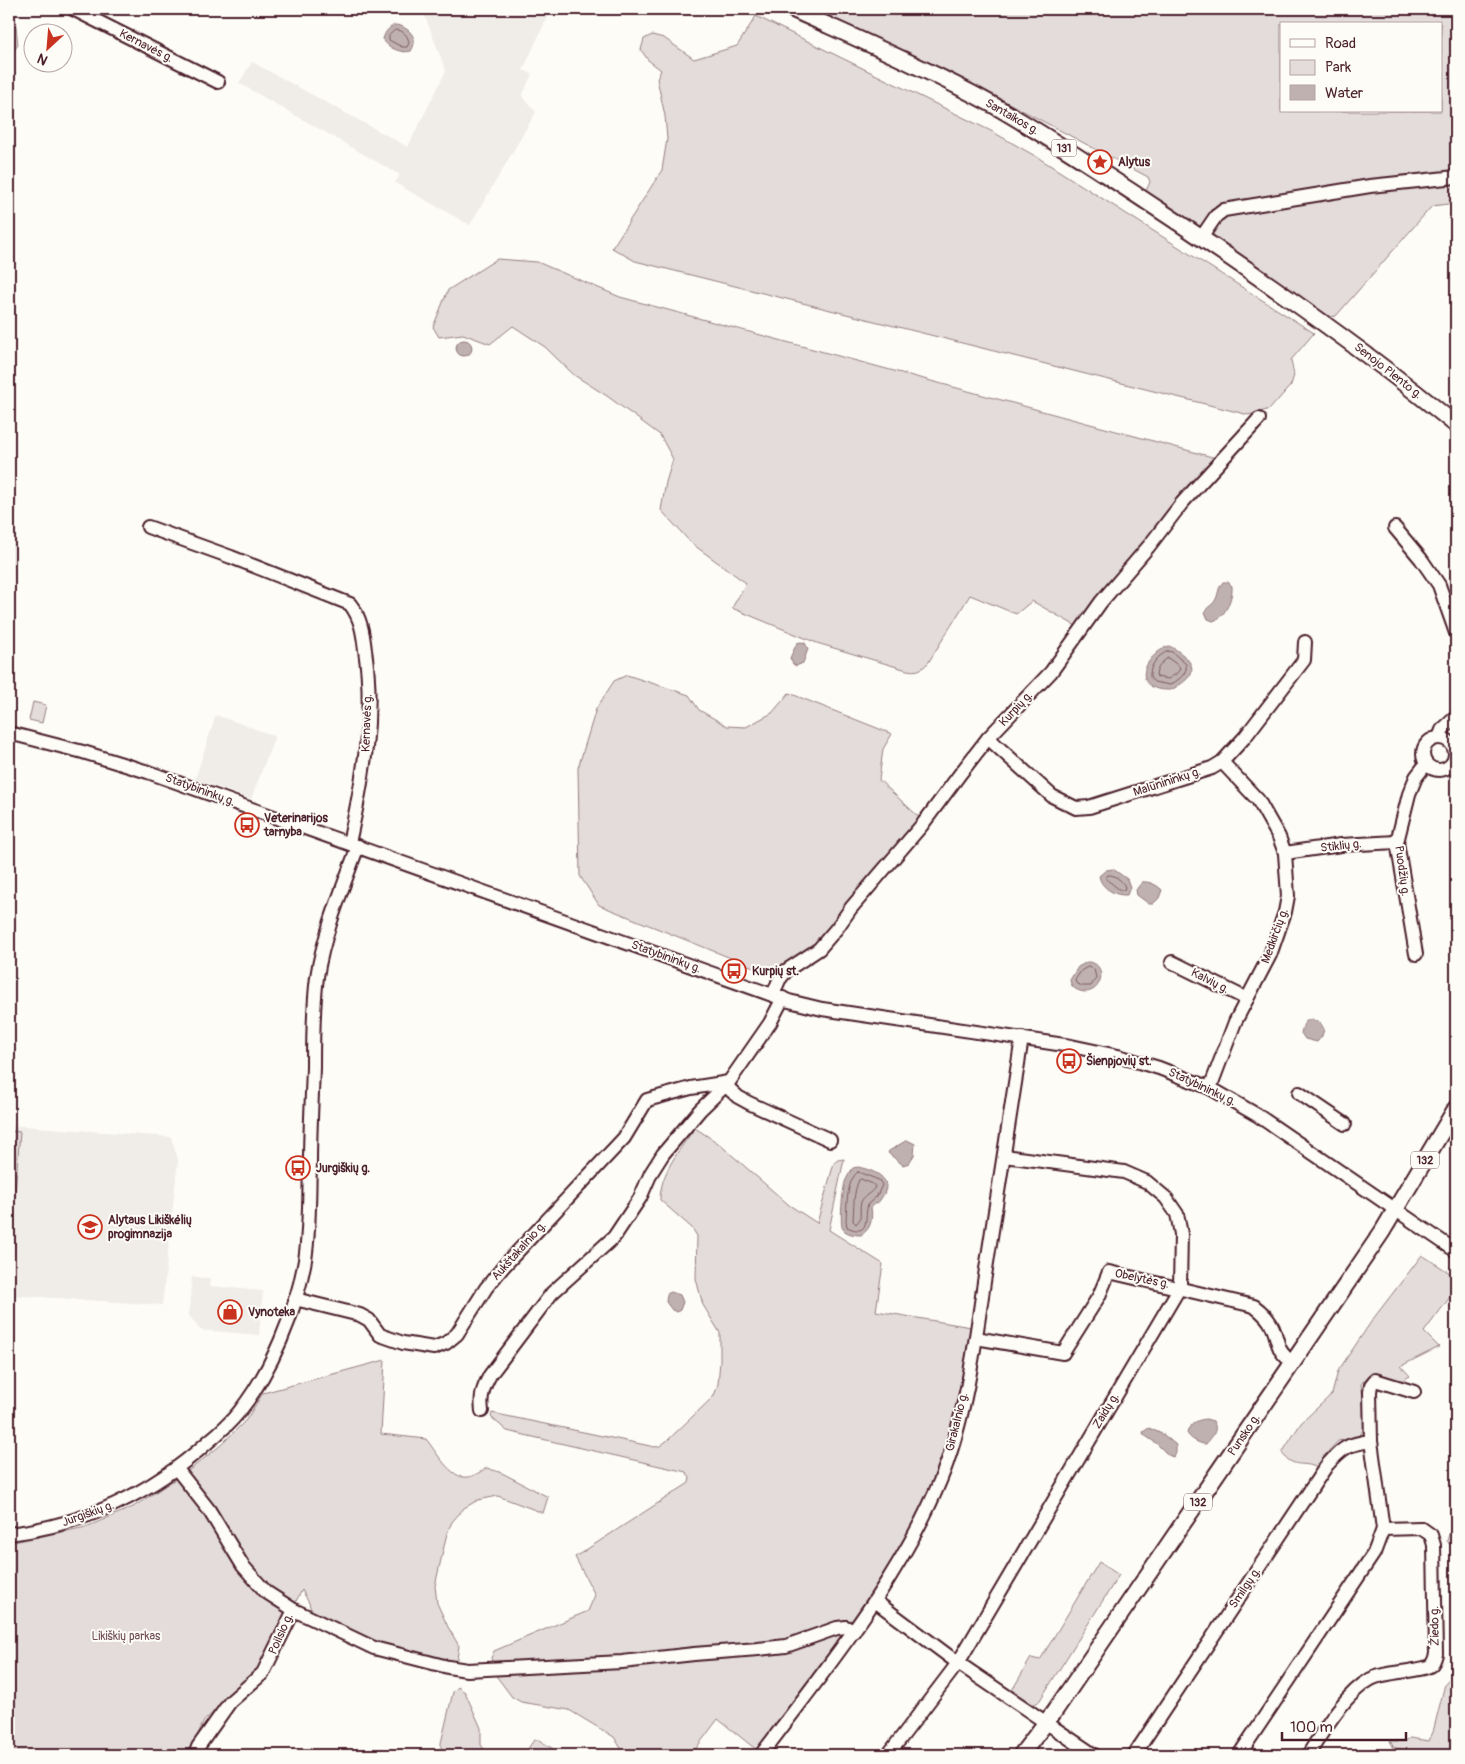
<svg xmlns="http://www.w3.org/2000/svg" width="1465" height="1764" viewBox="0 0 1465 1764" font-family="Pangolin,sans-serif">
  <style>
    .built { fill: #f0ece8 }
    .green { fill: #e3dcda; stroke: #967e82; fill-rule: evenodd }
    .water { fill: #c0b1b1; stroke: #91777b }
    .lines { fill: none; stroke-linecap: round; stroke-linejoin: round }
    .shore { stroke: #795961; stroke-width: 1 }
    .minor-casing { stroke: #4a1f2b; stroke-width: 16 }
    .major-casing { stroke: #4a1f2b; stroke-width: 19 }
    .minor { stroke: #fdfcf7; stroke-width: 12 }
    .major { stroke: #fdfcf7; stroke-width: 15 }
    .labels { text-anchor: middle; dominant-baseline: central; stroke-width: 4; stroke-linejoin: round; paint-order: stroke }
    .shield { fill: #fdfcf7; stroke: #806168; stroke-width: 1 }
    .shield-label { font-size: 11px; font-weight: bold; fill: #4a1f2b }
    .street-label { font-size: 12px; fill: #4a1f2b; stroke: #fdfcf7 }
    .poi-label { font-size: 12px; font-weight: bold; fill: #4a1f2b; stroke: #fdfcf7; text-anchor: start }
    .park-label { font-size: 12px; fill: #704e57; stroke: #fdfcf7 }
  </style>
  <rect width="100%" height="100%" fill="#fdfcf7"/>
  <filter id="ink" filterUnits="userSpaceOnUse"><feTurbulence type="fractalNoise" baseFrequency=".02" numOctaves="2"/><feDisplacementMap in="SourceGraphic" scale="10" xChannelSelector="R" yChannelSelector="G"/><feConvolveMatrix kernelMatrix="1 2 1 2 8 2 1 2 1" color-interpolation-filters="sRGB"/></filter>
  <g filter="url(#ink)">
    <g class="built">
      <path d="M 428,9 L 551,9 L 523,70 L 532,74 L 522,96 L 536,112 L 470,225 L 395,183 L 400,175 L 239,83 L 252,62 L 408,147 L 446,71 L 425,16 Z"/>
      <path d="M 9,498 L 17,498 L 9,654 Z"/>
      <path d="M 216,715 L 275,736 L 251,799 L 195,779 Z"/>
      <path d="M 9,1125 L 171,1137 L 178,1160 L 162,1305 L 9,1295 Z"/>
      <path d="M 192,1277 L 210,1278 L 209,1286 L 263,1291 L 259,1335 L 200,1330 L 189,1315 Z"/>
    </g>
    <g class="green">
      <path d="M 12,9 L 14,9 L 18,45 L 15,49 L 10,50 L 9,47 L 14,47 L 15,44 Z"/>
      <path d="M 812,9 L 1456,9 L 1456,203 L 1432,206 L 1336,316 L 1330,317 L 1320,313 L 1148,196 L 1146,191 L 1150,182 L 1148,177 L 948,71 ZM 1281,24 L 1441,24 L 1441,111 L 1281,111 Z"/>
      <path d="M 756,16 L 991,131 L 1037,157 L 1314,333 L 1291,360 L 1294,375 L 1291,385 L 1270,409 L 1249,415 L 635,261 L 612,248 L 662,170 L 667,139 L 665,116 L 657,79 L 661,70 L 648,60 L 641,50 L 644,39 L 652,35 L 664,38 L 694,59 L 737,46 Z"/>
      <path d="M 497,259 L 537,262 L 620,297 L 1216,458 L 1076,626 L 1032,601 L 1016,614 L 970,595 L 928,663 C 921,670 917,672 907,670 L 817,643 L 732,608 L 746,583 L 691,543 L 661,510 L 666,482 L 673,459 L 660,435 L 607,396 L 574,375 L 545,347 L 513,326 L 490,344 L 463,334 L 439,337 L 433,327 L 448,290 Z"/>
      <path d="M 627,675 L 689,695 L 699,710 L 727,726 L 746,727 L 772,713 L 789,693 L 892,734 L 883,749 L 879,780 L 920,818 L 811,950 L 768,973 L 599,905 L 580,876 L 578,768 L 596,709 L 614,681 Z"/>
      <path d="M 33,702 L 46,705 L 42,723 L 29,720 Z"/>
      <path d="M 695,1128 L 718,1143 L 789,1205 L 817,1223 L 834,1163 L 838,1160 L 844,1159 L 829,1230 L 883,1264 L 876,1311 L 971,1327 L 955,1414 L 944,1458 L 930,1496 L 864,1610 L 758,1751 L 718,1719 L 691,1755 L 622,1755 L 622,1750 L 614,1737 L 569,1710 L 521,1702 L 512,1697 L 497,1677 L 491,1658 L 494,1651 L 588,1611 L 595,1595 L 575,1557 L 689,1483 L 690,1477 L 686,1472 L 507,1431 L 491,1417 L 492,1413 L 655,1447 L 660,1446 L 669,1439 L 714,1396 L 718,1384 L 720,1361 L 720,1333 L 703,1305 L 696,1279 L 697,1236 L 692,1228 L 660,1200 C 660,1173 680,1149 695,1128 Z"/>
      <path d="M 9,1131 L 20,1132 L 9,1265 L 9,1140 L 11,1141 L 11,1135 L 9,1135 Z"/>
      <path d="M 1422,1255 L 1456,1277 L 1456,1289 L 1424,1332 L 1439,1347 L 1401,1366 L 1410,1376 L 1400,1382 L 1370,1374 L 1361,1384 L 1367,1422 L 1360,1436 L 1338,1441 L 1321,1459 L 1324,1463 L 1317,1468 C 1303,1460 1294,1470 1282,1453 L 1301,1423 L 1332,1394 L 1338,1371 L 1373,1319 Z"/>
      <path d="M 385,1360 L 381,1434 L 426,1439 C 436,1451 451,1480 468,1477 C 475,1476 481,1471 487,1468 L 502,1473 L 548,1497 L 543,1513 L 498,1496 L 478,1500 L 464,1508 L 452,1522 L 447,1533 L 435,1586 L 437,1603 L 448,1627 L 459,1646 L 457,1659 L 452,1663 L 392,1649 L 312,1613 L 309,1603 L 302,1590 L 261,1667 L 204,1721 L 188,1755 L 9,1755 L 9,1543 L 86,1527 L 133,1507 L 192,1468 L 221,1445 L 246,1420 L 263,1393 Z"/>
      <path d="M 1456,1522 L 1456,1551 L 1447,1541 L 1452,1524 Z"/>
      <path d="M 1099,1562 L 1119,1575 L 1040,1700 C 1032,1711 1019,1698 1011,1692 L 1031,1658 L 1040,1660 Z"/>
      <path d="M 1456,1673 L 1456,1755 L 1394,1748 L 1390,1741 L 1405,1741 L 1410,1738 L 1429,1741 L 1433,1732 L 1445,1684 Z"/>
      <path d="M 458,1687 L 465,1692 L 481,1728 L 481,1745 L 489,1755 L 441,1755 L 441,1743 L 453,1692 Z"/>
      <path d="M 534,1740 L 539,1740 L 563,1755 L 528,1755 L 529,1747 Z"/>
    </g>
    <g class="water">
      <path d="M 395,25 C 408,26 420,38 411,51 C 402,54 387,48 383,39 C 385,32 388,28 395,25 Z"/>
      <circle cx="464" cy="348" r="8"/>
      <path d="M 1223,582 L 1228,582 L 1232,586 C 1233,598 1225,618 1213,621 L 1208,619 L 1205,612 C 1207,606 1214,605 1216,599 C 1219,592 1218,588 1223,582 Z"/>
      <path d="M 801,642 L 805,643 L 808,649 L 803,663 L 796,666 L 793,664 L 790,658 L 797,643 Z"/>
      <path d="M 1169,646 C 1174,648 1178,651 1183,655 C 1202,671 1187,681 1171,690 C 1165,690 1156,690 1151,686 C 1133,674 1155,650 1169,646 Z"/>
      <path d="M 1113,869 L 1127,879 L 1130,887 L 1127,895 C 1115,896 1101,888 1099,876 L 1106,870 Z"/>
      <path d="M 1142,882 C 1149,881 1157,885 1162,890 L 1159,898 L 1153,904 L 1149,904 L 1137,895 L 1136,890 Z"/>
      <path d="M 1087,962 C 1110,962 1102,998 1080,991 C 1074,989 1071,986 1070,980 L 1078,967 Z"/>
      <path d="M 1312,1019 L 1321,1024 L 1324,1029 L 1322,1036 L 1317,1042 L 1305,1039 L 1301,1033 C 1303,1025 1304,1020 1312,1019 Z"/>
      <path d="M 907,1140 L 915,1144 L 914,1155 L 909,1163 L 903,1165 L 888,1153 L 889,1151 Z"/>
      <path d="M 858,1167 C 877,1171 896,1180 880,1200 C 878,1204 874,1204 871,1207 C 873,1219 871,1229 861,1235 C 855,1235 846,1234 843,1229 C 839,1224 843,1189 845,1182 C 847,1177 850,1172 853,1168 Z"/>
      <path d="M 671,1292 L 680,1295 L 683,1302 L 680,1310 L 677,1312 L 672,1310 L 666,1302 L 667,1294 Z"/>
      <path d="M 1206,1419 L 1213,1421 C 1219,1430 1212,1437 1206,1444 C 1199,1444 1190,1439 1187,1433 C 1190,1424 1196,1420 1206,1419 Z"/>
      <path d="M 1149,1428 L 1164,1435 L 1176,1445 L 1176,1453 L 1173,1457 L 1168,1455 L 1156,1443 L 1144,1435 L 1143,1432 Z"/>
    </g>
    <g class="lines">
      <g class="shore">
        <path d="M 395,30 C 403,30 408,35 409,43 L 407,47 L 402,47 L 389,40 L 389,36 Z"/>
        <path d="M 1168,651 L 1172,652 L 1186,664 C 1188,674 1178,680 1170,685 L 1154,682 L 1150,677 C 1149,666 1158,655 1168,651 Z"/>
        <path d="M 1168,658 L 1179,666 L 1180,669 L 1176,674 L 1168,679 L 1157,677 L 1156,674 C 1158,667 1162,661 1168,658 Z"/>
        <path d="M 1108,875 C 1114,874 1123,881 1125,887 L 1124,890 L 1120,890 L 1106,879 Z"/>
        <path d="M 1088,967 L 1094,969 L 1096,978 L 1091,986 L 1082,986 L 1076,983 L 1075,980 L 1081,971 Z"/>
        <path d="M 858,1172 L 879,1180 L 882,1185 L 877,1196 L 868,1204 C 864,1217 871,1238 847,1227 L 846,1221 C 847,1207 846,1180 858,1172 Z"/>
        <path d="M 861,1179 L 873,1184 L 875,1187 C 871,1194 864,1195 861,1202 C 859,1208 861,1214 860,1219 L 856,1224 L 853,1221 C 854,1208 853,1192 859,1180 Z"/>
      </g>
      <g class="minor-casing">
        <g id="minor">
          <path d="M 73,9 L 218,82"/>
          <path d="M 1201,238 L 1216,216 L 1224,210 L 1370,186 L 1456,177"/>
          <path d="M 148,527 L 231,557 L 350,604 C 361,618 363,633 365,650 C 375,716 363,780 349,843"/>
          <path d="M 1395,528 L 1421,559 L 1439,585 L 1456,633"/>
          <path d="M 9,733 L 83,752 L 148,772 L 789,1001 L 822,1009 L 1071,1046 L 1118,1056 L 1159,1068 L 1210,1088 L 1257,1115 L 1456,1251"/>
          <path d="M 988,738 L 1052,796 L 1076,808 L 1089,807 L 1212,768 L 1222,762 L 1245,737 L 1304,660 L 1305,642"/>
          <path d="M 1439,738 L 1442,730 L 1456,717"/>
          <circle cx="1439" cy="754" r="16"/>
          <path d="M 1285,853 L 1341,845 L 1397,842"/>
          <path d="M 1416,954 L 1397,842 L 1409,794 L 1416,777 L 1426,764"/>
          <path d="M 1172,962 L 1247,999"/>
          <path d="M 773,995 L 779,980 L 787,970 L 819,949 L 837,928 L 851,908 L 922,825 L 960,774 L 988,738 L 1051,672 L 1101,602 L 1149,546 L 1182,503 L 1259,419"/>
          <path d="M 725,1085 L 738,1097 L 749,1103 L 830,1140"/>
          <path d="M 1210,1088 L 1235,1022 L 1270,955 L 1285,912 L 1288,896 L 1285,853 L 1279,837 L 1258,800 L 1222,762"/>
          <path d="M 1299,1093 L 1345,1124"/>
          <path d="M 295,1299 L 360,1315 L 369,1320 L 380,1335 L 403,1343 L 434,1348 L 446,1343 L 457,1334 L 486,1288 L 504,1266 L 624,1138 L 647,1100 L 691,1088 L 729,1082"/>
          <path d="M 976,1338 L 1063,1353 L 1099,1296 L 1109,1272 L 1254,1306 C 1262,1312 1269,1318 1273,1328 C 1280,1346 1276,1350 1293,1363"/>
          <path d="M 482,1411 C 480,1396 483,1388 490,1375 L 552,1293 L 614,1237 L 640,1198 L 651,1173 L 663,1154 L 700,1110 L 729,1082 L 770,1023 L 783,998"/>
          <path d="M 176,1468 L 209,1510 L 243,1566 L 266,1592 L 294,1610 L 263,1673 L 230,1702 L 198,1747 L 195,1755"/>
          <path d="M 9,1534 C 84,1525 152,1493 208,1442 C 219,1433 230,1423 239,1412 C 271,1372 296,1312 305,1260 C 310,1228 309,1194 310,1162 C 310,1130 312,1099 313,1067 C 313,1037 313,1007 317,977 C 323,936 343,887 358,846"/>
          <path d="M 875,1601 L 958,1663 L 1094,1755"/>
          <path d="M 294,1610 L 374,1648 L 448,1667 L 467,1670 L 622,1662 L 694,1654 L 758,1649 L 786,1646 L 837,1628 L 846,1627 L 854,1631"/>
          <path d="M 761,1755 C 826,1668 898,1582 940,1481 C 965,1421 975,1346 984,1282 C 997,1201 1010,1120 1022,1038"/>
          <path d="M 888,1755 L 958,1663 L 1180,1287 L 1181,1234 L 1177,1214 L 1166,1198 L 1147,1182 L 1124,1172 L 1004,1156"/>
          <path d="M 1134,1755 L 1327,1465 C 1343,1447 1348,1444 1371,1441"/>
          <path d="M 1239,1755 L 1374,1553 L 1383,1529 L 1371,1441 L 1370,1392 L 1371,1385 L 1375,1380 L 1414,1392"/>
          <path d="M 1308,1755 C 1323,1731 1345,1693 1371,1679 C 1386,1671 1422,1672 1431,1665 C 1434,1662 1435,1658 1436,1654 L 1434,1545 L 1431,1535 L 1421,1528 L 1383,1529"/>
        </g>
      </g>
      <g class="major-casing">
        <g id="major">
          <path d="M 792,9 C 860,40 930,70 995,106 C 1059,143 1120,184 1182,225 C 1276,288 1369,353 1456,425"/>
          <path d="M 1021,1755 L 1054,1712 L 1382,1232 L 1456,1108"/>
        </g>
      </g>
      <use href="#minor" class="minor"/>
      <use href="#major" class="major"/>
    </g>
  </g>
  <defs>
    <g id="sight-ring" transform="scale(1.25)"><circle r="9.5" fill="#fdfcf7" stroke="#c8321e" stroke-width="1.5"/><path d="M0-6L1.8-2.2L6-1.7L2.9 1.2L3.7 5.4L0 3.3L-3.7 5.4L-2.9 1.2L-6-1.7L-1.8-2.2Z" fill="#c8321e"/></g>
    <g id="bus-ring" transform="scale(1.25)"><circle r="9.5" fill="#fdfcf7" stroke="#c8321e" stroke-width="1.5"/><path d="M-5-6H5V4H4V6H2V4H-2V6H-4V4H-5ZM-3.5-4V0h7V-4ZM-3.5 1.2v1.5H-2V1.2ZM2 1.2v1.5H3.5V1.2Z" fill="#c8321e"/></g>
    <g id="school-ring" transform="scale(1.25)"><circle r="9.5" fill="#fdfcf7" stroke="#c8321e" stroke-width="1.5"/><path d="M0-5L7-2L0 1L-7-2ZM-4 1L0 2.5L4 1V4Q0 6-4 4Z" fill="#c8321e"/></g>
    <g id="shop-ring" transform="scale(1.25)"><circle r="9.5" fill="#fdfcf7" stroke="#c8321e" stroke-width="1.5"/><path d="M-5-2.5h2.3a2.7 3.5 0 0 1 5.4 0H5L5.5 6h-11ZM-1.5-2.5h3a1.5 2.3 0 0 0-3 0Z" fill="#c8321e"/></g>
  </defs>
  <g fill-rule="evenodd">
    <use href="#sight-ring" x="1100" y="162"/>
    <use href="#bus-ring" x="247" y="825"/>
    <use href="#bus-ring" x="734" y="971"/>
    <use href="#bus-ring" x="1069" y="1061"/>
    <use href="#bus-ring" x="298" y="1168"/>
    <use href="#school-ring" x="90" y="1227"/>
    <use href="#shop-ring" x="230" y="1312"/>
  </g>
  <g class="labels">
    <g class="shield">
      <rect x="1051.5" y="139.5" width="25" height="17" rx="4"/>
      <rect x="1411" y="1151.5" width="28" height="17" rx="4"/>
      <rect x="1184" y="1493.5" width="28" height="17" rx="4"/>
    </g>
    <g class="shield-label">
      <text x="1064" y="148">131</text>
      <text x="1425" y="1160">132</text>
      <text x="1198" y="1502">132</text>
    </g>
    <g class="street-label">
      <text transform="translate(146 46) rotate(27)">Kernavės g.</text>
      <text transform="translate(1012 117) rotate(30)">Santaikos g.</text>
      <text transform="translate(1388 371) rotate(38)">Senojo Plento g.</text>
      <text transform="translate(1016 709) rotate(-47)">Kurpių g.</text>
      <text transform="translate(367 723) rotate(-88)">Kernavės g.</text>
      <text transform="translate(1167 782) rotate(-18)">Malūnininkų g.</text>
      <text transform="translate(200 790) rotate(20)">Statybininkų g.</text>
      <text transform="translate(1341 846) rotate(-6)">Stiklių g.</text>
      <text transform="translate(1402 871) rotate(82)">Puodžių g.</text>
      <text transform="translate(1275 936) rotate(-70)">Medkirčių g.</text>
      <text transform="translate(666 957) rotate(20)">Statybininkų g.</text>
      <text transform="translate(1210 981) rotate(27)">Kalvių g.</text>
      <text transform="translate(1202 1087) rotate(25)">Statybininkų g.</text>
      <text transform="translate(519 1251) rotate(-48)">Aukštakalnio g.</text>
      <text transform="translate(1142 1279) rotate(12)">Obelytės g.</text>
      <text transform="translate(1106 1411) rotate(-59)">Zaidų g.</text>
      <text transform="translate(957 1422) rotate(-76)">Girakalnio g.</text>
      <text transform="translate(1244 1435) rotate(-56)">Punsko g.</text>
      <text transform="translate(88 1514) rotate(-20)">Jurgiškių g.</text>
      <text transform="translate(1245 1588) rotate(-56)">Smilgų g.</text>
      <text transform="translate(1435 1626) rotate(-91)">Žiedo g.</text>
      <text transform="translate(281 1634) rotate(-66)">Poilsio g.</text>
    </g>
    <g class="poi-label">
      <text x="1118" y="162">Alytus</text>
      <text x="264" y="818">Veterinarijos<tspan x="264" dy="14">tarnyba</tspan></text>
      <text x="752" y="971">Kurpių st.</text>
      <text x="1086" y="1061">Šienpjovių st.</text>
      <text x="316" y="1168">Jurgiškių g.</text>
      <text x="108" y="1220">Alytaus Likiškėlių<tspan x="108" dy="14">progimnazija</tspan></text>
      <text x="248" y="1312">Vynoteka</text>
    </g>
    <g class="park-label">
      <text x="126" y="1636">Likiškių parkas</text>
    </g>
  </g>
  <rect width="1465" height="1764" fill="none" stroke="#fdfcf7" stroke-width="30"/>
  <rect x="15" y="15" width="1435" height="1734" fill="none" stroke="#4a1f2b" stroke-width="2" filter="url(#ink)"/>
  <rect x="1280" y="22" width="162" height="90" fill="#fdfcf7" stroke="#b5a4a5"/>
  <rect x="1290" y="39" width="25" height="8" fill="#fdfcf7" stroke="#b5a4a5"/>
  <text x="1325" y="48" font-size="15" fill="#4a1f2b">Road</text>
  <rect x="1290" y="60" width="25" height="15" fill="#e3dcda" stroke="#b5a4a5"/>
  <text x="1325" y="72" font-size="15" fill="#4a1f2b">Park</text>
  <rect x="1290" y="85" width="25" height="15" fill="#c0b1b1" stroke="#b5a4a5"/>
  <text x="1325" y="98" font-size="15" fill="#4a1f2b">Water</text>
  <g transform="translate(48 48) rotate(206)"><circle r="24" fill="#fdfcf7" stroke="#b5a4a5"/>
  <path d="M0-4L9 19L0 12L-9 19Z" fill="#c8321e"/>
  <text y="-8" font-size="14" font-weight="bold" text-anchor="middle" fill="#4a1f2b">N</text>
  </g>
  <path d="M1282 1732v8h124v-8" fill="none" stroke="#4a1f2b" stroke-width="2.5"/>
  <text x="1290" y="1732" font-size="15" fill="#4a1f2b" stroke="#fdfcf7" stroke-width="4" paint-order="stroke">100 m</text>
</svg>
